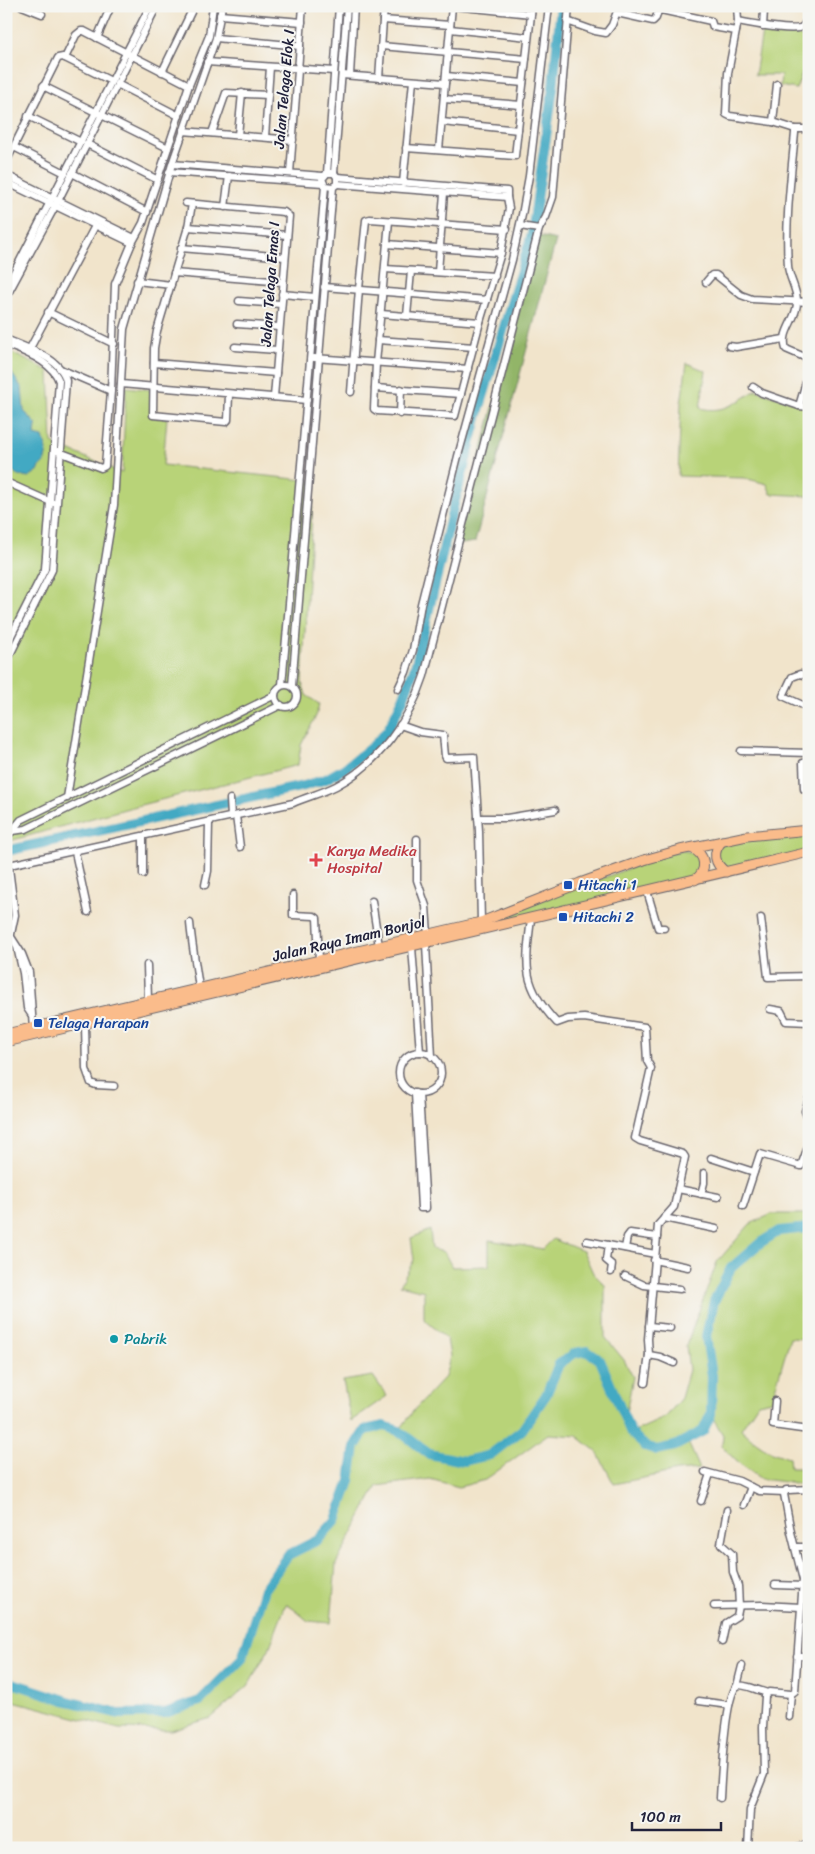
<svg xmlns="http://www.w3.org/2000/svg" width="815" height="1854" viewBox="0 0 815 1854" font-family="Sriracha,sans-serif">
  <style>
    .green { fill: #b8d378; stroke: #6d7a5a }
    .forest { fill: #92b568; stroke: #5a6c52 }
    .water { fill: #43a9c3; stroke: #32667f }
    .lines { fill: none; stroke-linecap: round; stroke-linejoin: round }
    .river { stroke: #43a9c3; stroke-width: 10 }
    .minor-casing { stroke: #6a666d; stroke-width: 9 }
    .highway-casing { stroke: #6a666d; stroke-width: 11 }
    .minor { stroke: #fff; stroke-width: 6 }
    .highway { stroke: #fabc8b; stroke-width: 9 }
    .health-dot { fill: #e0444e; stroke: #f6f6f2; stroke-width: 2 }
    .transit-dot { fill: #1a4fb4; stroke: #f6f6f2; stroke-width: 2 }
    .culture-dot { fill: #0f9aa8; stroke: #f6f6f2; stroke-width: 2 }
    .labels { text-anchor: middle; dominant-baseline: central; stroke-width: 4; stroke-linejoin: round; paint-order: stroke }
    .street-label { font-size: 15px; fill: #22223b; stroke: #f6f6f2 }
    .health-label { font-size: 15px; fill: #be3a42; stroke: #f6f6f2; text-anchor: start }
    .transit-label { font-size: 15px; fill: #164399; stroke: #f6f6f2; text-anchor: start }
    .culture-label { font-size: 15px; fill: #0d838f; stroke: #f6f6f2; text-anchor: start }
  </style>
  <rect width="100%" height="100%" fill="#f6f6f2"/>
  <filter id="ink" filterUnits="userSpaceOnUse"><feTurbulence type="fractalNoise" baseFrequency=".02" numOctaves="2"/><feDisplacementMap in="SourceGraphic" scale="10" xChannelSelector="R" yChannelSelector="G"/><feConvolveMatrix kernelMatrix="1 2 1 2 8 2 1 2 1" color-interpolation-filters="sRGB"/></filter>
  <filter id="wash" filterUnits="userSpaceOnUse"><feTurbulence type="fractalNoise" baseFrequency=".0096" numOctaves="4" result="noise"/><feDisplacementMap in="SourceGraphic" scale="20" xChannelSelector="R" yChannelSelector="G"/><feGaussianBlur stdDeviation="1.12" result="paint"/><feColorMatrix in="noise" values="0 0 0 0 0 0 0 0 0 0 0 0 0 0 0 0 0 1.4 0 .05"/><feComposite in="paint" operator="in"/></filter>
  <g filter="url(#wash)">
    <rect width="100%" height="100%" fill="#f1e4cb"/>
    <g class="green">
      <path d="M 762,32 L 792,34 L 809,38 L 809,57 L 796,89 L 780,86 L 781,75 L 755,75 Z"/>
      <path d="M 6,350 L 49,371 L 52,443 L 122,473 L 126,387 L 153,390 L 151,417 L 167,418 L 163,465 L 314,481 L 302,682 L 306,695 L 319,704 L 316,716 L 301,745 L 298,765 L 125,809 L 6,842 Z"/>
      <path d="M 687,363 L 706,371 L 700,408 C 723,414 738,402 756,390 L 790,401 L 809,405 L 809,496 L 771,494 L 767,484 L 744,478 L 678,476 L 681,403 Z"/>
      <path d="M 809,830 L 809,852 L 726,872 L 715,855 L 718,845 Z"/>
      <path d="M 680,850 L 700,854 L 700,876 L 602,902 L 428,935 L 481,922 Z"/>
      <path d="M 772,1214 L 809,1214 L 809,1321 L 804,1339 L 790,1338 L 772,1400 L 758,1403 L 741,1429 C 755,1442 769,1454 789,1457 L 790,1468 L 809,1468 L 809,1485 L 761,1479 L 736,1461 L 722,1446 L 723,1435 L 711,1415 L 703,1431 L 687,1440 L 700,1469 L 677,1471 L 614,1484 L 597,1452 L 577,1436 L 548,1434 L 485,1480 L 459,1487 L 430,1479 L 377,1486 L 336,1564 L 331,1623 L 308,1621 L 295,1610 L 286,1604 L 269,1649 L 248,1686 L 211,1718 L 171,1730 L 119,1729 L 6,1699 L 6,1681 L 63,1700 L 119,1714 L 165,1713 L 200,1701 L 242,1659 L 264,1589 L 288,1555 L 318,1540 L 336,1520 L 350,1481 L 355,1447 L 365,1430 L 384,1426 L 399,1431 L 414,1410 L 445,1377 L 450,1356 L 447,1339 L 424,1319 L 424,1291 L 400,1285 L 414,1260 L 411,1238 L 430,1230 L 432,1249 L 444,1252 L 452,1267 L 489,1266 L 489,1240 L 543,1249 L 553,1239 L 583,1251 L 593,1273 L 605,1285 L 605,1337 L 624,1360 L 633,1377 L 625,1418 L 631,1433 L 666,1417 L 681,1398 L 689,1370 L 686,1346 L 717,1262 L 750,1224 Z"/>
      <path d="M 373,1376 L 387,1396 L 351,1421 L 343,1381 Z"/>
    </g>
    <path class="forest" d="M 539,236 L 556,240 L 475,542 L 456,545 Z"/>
    <path class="water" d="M 6,365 L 22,388 L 24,411 L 37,425 L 36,426 L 35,435 L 43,437 L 47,450 L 44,464 L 40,466 L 39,470 L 29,477 L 17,475 L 6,464 Z"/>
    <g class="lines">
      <g class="river">
        <path d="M 6,851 L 304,786 L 326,779 L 345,768 L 373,746 L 388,730 L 403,699 L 416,664 L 454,504 L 480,407 L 532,234 L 553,88 L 561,6"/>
        <path d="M 6,1681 L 68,1701 L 119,1714 L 165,1713 L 200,1701 L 242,1659 L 264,1589 L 288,1555 L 318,1540 L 336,1520 L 350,1481 L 355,1447 L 365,1430 L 384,1426 L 399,1431 L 429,1454 L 464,1461 L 490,1455 L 522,1430 L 546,1395 L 559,1364 L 575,1353 L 587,1351 L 600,1360 L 631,1433 L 645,1446 L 657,1450 L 675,1446 L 703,1431 L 711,1414 L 712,1376 L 706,1336 L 714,1301 L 731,1268 L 760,1243 L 779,1231 L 809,1228"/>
      </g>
    </g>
  </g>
  <g filter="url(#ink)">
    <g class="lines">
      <g class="minor-casing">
        <g id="minor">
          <path d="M 22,6 L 42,14"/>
          <path d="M 453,6 L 531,14"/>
          <path d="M 737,6 L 738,21 L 728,73 L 726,114 L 730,116 L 773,122 L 795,129"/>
          <path d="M 761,6 L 764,10 L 763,26"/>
          <path d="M 617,13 L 653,21 L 656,18 L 658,11 L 661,10 L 711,21 L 713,27 L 736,31"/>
          <path d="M 220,15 L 302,22"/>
          <path d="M 383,20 L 450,25"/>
          <path d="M 567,21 L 595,31 L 606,33 L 612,25 L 619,6"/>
          <path d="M 738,21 C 748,23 794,32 802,27 C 804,26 806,21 809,18"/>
          <path d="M 450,29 L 528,37"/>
          <path d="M 97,38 L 111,6"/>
          <path d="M 216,38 L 300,46"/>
          <path d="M 381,46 L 526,59"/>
          <path d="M 65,58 L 76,35 L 81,31 L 84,31 L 189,85"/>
          <path d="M 207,62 L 334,71"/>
          <path d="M 162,72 L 194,6"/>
          <path d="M 342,75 L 445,83"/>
          <path d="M 350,75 L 354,6"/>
          <path d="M 446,76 L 523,83"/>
          <path d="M 379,78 L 384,6"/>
          <path d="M 117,84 L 179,116"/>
          <path d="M 43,86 L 168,148"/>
          <path d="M 444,99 L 521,105"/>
          <path d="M 28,116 L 81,142"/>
          <path d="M 442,122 L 518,130"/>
          <path d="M 773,122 L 777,84"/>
          <path d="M 809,129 L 795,129 L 795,133 C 791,176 785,222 788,266 C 789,279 798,290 797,303 C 797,319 780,332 786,349 L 809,359"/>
          <path d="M 183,131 L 293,140"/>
          <path d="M 212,133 L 226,93 L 268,95"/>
          <path d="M 238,135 L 242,93"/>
          <path d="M 265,137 L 270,67"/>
          <path d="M 87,144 L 158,180"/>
          <path d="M 14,147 L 65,173"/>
          <path d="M 406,148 L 515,156 L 532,6"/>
          <path d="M 439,150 L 452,6"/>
          <path d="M 6,162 L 58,58 L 63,57 L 111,81"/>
          <path d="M 172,164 L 323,176"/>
          <path d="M 169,172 L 323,183"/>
          <path d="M 72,173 L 147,212"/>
          <path d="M 290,173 L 303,6"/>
          <path d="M 327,173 L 334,173 L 337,177 L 337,184 L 333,187 L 325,186 L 322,179 L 327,173 L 339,6"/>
          <path d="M 334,173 L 347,6"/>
          <path d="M 6,175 L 134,238"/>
          <path d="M 337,177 L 507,191 L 507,197 L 509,208 L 501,253 L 480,322 L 455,416 L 377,411 L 374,409 L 376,363 L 389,221"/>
          <path d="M 6,182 L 132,243"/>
          <path d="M 403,183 L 413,81"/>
          <path d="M 337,184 L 507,197"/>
          <path d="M 6,192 L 10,184"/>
          <path d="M 186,203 L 284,212 L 289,216 L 274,397"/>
          <path d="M 192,204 L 188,227 L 157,331 L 154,348 L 153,415 L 226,422 L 228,420 L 229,394"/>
          <path d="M 225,207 L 229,176"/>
          <path d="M 520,226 L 539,229"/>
          <path d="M 188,227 L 287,235"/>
          <path d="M 387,244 L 501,253"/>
          <path d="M 181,248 L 285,257"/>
          <path d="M 385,269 L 495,276"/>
          <path d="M 438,272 L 444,193"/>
          <path d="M 174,273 L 283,282"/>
          <path d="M 137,281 L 171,285"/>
          <path d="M 706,282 L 712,275 L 716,275 L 741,295 L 752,299 L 809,302"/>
          <path d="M 324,287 L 487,300"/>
          <path d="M 6,288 L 150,6"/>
          <path d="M 282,294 L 315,297"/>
          <path d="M 6,297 L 58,201 L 157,6"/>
          <path d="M 239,301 L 281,304"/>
          <path d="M 48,312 L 114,344"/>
          <path d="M 381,314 L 480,322"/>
          <path d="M 407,316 L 411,271"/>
          <path d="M 237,324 L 279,327"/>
          <path d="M 6,339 C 26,348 62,358 66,381 L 52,570 L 6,663"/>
          <path d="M 378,340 L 474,347"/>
          <path d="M 6,345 C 24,351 53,363 59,381 L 45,569 L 6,646"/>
          <path d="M 729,346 L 736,347 L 784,339"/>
          <path d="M 235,347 L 277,350"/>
          <path d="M 28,352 L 95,226"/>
          <path d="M 314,358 L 468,369"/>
          <path d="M 154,363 L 276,373"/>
          <path d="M 60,369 L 111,391"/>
          <path d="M 809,372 L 799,406 L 809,407"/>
          <path d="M 121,384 L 307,400"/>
          <path d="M 753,387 L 762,393 L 799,406"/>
          <path d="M 375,388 L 461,394"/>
          <path d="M 351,392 L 359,289 L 366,220 L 370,219 L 507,229"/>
          <path d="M 400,414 L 401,389"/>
          <path d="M 54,450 L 101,468 L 105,466 L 111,391 L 115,284 L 132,243 L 143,223 L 189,85 L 209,36 L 213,6"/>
          <path d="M 6,482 L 53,503"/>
          <path d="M 809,676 L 800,674 L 792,677 L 783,696 L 809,708"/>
          <path d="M 282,685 L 325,186"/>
          <circle cx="286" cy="696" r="11"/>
          <path d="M 292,686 L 333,187"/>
          <path d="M 398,689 L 406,672 L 413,650 L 421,604 L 458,456 L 512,260 L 522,215 L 529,176 L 549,6"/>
          <path d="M 400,725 L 420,732 L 443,735 L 445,756 L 446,758 L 474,757 L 479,831 L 481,922"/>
          <path d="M 741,751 L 809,753"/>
          <path d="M 809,762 L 803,763 L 804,789 L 809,790"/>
          <path d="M 67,798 L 114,505 L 124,329 L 172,164 L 216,38 L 222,6"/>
          <path d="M 230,799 L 231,817"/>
          <path d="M 236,816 L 240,847"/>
          <path d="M 478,818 L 507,818 L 555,810"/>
          <path d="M 13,831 L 26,829 L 281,705"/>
          <path d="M 6,838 L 21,820 L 275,695"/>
          <path d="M 417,839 L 417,880 L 426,906 L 428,935"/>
          <path d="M 6,845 L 15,915 L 11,934"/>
          <path d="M 75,852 L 88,912"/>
          <path d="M 9,865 L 293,803 C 307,797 322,793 336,786 C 378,764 410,720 424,676 L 539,229 L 546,217 L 553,197 L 569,6"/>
          <path d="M 143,874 L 143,837"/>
          <path d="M 205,885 L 208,871 L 209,822"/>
          <path d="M 647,891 L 658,928 L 664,928"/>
          <path d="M 293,895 L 293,915 L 314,916 L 317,918 L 319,960"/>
          <path d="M 372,901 L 379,946"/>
          <path d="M 761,918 L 768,977 L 809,976"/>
          <path d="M 531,919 C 525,966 522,986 557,1023 L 568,1019 L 584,1018 L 645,1027 L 647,1061 L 651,1068 L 635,1138 L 640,1141 L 683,1154 L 685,1157 L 674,1207 L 658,1225 L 648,1339 L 649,1355 L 645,1383"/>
          <path d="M 190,923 C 192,945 196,966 199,988"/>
          <path d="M 6,929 L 22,954 L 29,972 L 33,1028"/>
          <path d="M 426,944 L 432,1057"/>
          <path d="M 17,947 L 23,973 L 27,1008 L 31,1014"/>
          <path d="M 412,947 L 420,1052"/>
          <path d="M 147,965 L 148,1000"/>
          <path d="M 770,1009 L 781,1011 L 786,1021 L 809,1022"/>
          <path d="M 85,1024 L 86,1069 L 91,1083 L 96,1085 L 114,1086"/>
          <circle cx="420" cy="1073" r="21"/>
          <path d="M 415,1093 L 421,1208 L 426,1208 L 419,1094"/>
          <path d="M 809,1098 L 805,1111 L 809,1122"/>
          <path d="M 711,1158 L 754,1172"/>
          <path d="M 678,1189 L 718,1197"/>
          <path d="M 701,1194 L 704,1183 L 704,1173"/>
          <path d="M 743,1206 L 760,1154 L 801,1166 L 809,1144"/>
          <path d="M 664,1218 L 716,1229"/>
          <path d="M 587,1241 L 655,1254"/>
          <path d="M 608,1245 L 606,1260 L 612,1265 L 611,1272"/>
          <path d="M 625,1248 L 627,1237 L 630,1233 L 657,1237"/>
          <path d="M 654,1260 L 688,1267"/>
          <path d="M 625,1276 L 644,1285 L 680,1289"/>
          <path d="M 649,1326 L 670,1328"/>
          <path d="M 649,1355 L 660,1357 L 674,1363"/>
          <path d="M 775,1401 L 773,1425 L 809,1430"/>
          <path d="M 705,1472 L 739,1481 L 759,1491 L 785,1492"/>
          <path d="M 701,1501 L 710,1474"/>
          <path d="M 744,1505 L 751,1487"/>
          <path d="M 795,1547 L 809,1547"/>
          <path d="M 775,1585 L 804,1586"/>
          <path d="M 714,1606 L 762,1605 L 801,1607"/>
          <path d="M 722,1642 L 726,1623 L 737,1616 L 739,1606 L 738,1586 L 733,1572 L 732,1554 L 721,1544 L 727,1510"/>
          <path d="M 797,1656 L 809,1656"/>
          <path d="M 737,1686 L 742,1666"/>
          <path d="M 699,1701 L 729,1705"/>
          <path d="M 789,1717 L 791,1694"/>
          <path d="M 720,1798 C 721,1780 725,1696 737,1686 C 741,1683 761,1691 767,1693"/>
          <path d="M 748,1848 L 750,1809 L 764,1774 L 763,1727 L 765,1696 L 769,1692 L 791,1694 L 795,1691 L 803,1580 L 791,1532 L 784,1494 L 786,1490 L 789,1490 L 809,1489"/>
          <path d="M 794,1848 L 809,1844"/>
        </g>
      </g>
      <g class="highway-casing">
        <g id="highway">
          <path d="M 722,841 C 712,852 714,864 726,872"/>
          <path d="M 691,848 C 706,854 708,870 695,880"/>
          <path d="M 6,1034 L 481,922 L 580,883 L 644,860 L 680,850 L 747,836 L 809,830"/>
          <path d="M 6,1042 L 809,852"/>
        </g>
      </g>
      <use href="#minor" class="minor"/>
      <use href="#highway" class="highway"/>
    </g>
  </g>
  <path class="health-dot" d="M313.5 852.5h5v5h5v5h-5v5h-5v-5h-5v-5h5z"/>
  <g class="transit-dot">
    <rect x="563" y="880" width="10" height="10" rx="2.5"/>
    <rect x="558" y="912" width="10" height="10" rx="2.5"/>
    <rect x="33" y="1018" width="10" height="10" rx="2.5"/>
  </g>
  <circle class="culture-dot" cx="114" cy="1339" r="5"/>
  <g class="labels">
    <g class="street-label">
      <text transform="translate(284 89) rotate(-85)">Jalan Telaga Elok I</text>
      <text transform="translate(270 284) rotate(-86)">Jalan Telaga Emas I</text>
      <text transform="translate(349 939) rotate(-13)">Jalan Raya Imam Bonjol</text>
    </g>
    <g class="health-label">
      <text x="327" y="851">Karya Medika<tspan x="327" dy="17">Hospital</tspan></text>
    </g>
    <g class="transit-label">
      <text x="578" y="885">Hitachi 1</text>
      <text x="573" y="917">Hitachi 2</text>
      <text x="48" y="1023">Telaga Harapan</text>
    </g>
    <g class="culture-label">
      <text x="124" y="1339">Pabrik</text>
    </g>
  </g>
  <rect width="815" height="1854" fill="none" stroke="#f6f6f2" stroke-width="25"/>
  <path d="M632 1822v8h89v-8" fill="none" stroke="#22223b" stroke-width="2.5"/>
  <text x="640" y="1822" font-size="15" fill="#22223b" stroke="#f6f6f2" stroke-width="4" paint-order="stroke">100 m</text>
</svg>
